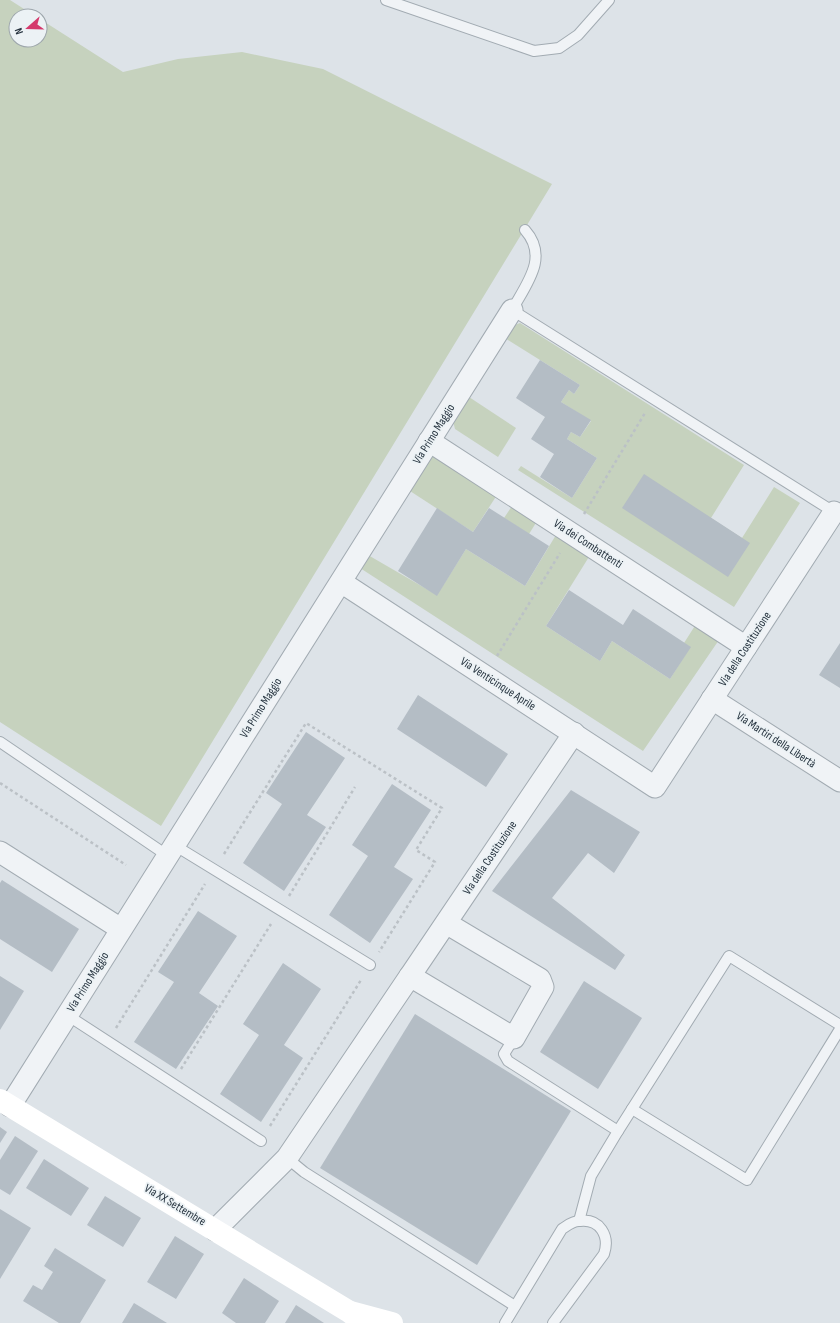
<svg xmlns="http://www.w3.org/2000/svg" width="840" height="1323" viewBox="0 0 840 1323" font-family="'Sofia Sans Condensed',sans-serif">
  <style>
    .green { fill: #c6d2be }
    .building { fill: #b4bdc5 }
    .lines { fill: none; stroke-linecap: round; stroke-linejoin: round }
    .service-casing { stroke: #a2abb2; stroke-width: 12 }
    .minor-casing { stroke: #a2abb2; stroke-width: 23 }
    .path { stroke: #bbc1c6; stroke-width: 2.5; stroke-dasharray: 3 3; stroke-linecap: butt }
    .service { stroke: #f0f3f6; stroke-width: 10 }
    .minor { stroke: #f0f3f6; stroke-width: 21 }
    .secondary { stroke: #fff; stroke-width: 22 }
    .labels { text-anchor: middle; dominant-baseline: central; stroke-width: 3.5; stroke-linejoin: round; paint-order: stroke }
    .street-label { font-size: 12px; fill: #26333f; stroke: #ecf2f5 }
  </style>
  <rect width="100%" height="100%" fill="#dde3e8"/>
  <g class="green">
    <path d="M 0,0 L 10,0 L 35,16 L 16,16 L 16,40 L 40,40 L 40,19 L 123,72 L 178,59 L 242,52 L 323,69 L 552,184 L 161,826 L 0,722 Z"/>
    <path d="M 520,323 L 744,465 L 711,518 L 742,538 L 774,487 L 800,503 L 734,607 L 518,470 L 521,466 L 572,498 L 597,458 L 567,439 L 571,432 L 580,437 L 591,421 L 561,402 L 569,390 L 574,394 L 580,385 L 503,337 L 510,327 Z"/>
    <path d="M 469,397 L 516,428 L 498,457 L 455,429 L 453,421 Z"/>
    <path d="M 437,455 L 497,495 L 473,532 L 410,491 L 432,457 Z"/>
    <path d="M 514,503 L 539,518 L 529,534 L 504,518 Z"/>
    <path d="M 559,530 L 592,552 L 546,626 L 600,661 L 612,641 L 670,679 L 690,647 L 684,643 L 698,621 L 721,637 L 643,751 L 360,568 L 368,555 L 437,595 L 466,549 L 525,586 Z"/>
  </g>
  <g class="building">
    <path d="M 540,360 L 580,385 L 574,394 L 569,390 L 561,402 L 591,420 L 580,437 L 571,432 L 567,439 L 597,458 L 572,498 L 540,477 L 554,454 L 531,439 L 545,417 L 516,398 Z"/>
    <path d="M 644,474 L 750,543 L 728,577 L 622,508 Z"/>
    <path d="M 437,508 L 473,532 L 489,508 L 549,546 L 525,586 L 466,549 L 437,596 L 398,571 Z"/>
    <path d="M 569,590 L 623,625 L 633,609 L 691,647 L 670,679 L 612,641 L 600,661 L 546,626 Z"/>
    <path d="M 840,643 L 840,688 L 819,675 Z"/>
    <path d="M 418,695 L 508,754 L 486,787 L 397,729 Z"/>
    <path d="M 306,732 L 345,758 L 307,815 L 326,827 L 284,891 L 243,863 L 282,804 L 266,793 Z"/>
    <path d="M 392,784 L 431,810 L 394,867 L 413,879 L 370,943 L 329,915 L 368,856 L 352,845 Z"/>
    <path d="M 571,790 L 640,832 L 614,873 L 588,853 L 552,898 L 625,955 L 615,970 L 492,891 Z"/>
    <path d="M 2,880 L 79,929 L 52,972 L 0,939 L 0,883 Z"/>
    <path d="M 198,911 L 237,936 L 199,993 L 218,1006 L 176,1069 L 134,1042 L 174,982 L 158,972 Z"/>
    <path d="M 283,963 L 321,989 L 284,1045 L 303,1058 L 261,1122 L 220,1094 L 259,1035 L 243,1024 Z"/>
    <path d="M 0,976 L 24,991 L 0,1030 Z"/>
    <path d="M 584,981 L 642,1018 L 598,1089 L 540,1052 Z"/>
    <path d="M 415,1014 L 571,1111 L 477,1265 L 320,1168 Z"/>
    <path d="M 0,1127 L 7,1132 L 0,1143 Z"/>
    <path d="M 15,1136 L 38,1151 L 10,1195 L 0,1189 L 0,1160 Z"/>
    <path d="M 44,1159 L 89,1188 L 71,1216 L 26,1188 Z"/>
    <path d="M 105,1196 L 141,1218 L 123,1247 L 87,1225 Z"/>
    <path d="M 0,1209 L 31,1228 L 0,1279 Z"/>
    <path d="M 175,1236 L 204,1254 L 176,1299 L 147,1282 Z"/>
    <path d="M 55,1248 L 106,1280 L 80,1323 L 59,1323 L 23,1301 L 33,1285 L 42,1290 L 53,1272 L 44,1266 Z"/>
    <path d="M 244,1278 L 279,1301 L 265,1323 L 236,1323 L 222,1313 Z"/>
    <path d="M 134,1303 L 167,1323 L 122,1323 Z"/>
    <path d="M 296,1305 L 324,1323 L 285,1323 Z"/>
  </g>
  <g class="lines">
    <g class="service-casing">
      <g id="service">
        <path d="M 386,0 L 534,51 L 559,48 L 578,35 L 609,0"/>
        <path d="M 525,230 C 549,257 527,283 512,310 L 834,512"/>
        <path d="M 0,742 L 168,856"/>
        <path d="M 174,845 L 370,965"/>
        <path d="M 67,1015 L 261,1141"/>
        <path d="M 514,1038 L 504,1054 L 508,1061 L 618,1131 L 591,1176 L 579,1221"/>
        <path d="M 632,1109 L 747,1180 L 840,1029"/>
        <path d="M 618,1131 L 729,956 L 840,1025"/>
        <path d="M 287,1158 L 304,1172 L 515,1306"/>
        <path d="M 505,1323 L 562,1229 C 567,1226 572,1221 579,1221 C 600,1218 610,1236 604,1254 L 553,1323"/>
      </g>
    </g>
    <g class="minor-casing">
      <g id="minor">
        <path d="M 429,441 L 746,647"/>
        <path d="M 341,582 L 655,787 L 834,512"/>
        <path d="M 712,699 L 840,781"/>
        <path d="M 0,852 L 121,929"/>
        <path d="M 446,923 L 540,979 L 543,987 L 514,1038 L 410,976 L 574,733"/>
        <path d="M 10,1106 L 512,310"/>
        <path d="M 215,1230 L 287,1158 L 410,976"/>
      </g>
    </g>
    <g class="path">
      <path d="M 584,514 L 645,413"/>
      <path d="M 497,656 L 560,553"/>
      <path d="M 0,783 L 126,865"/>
      <path d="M 224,854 L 306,723 L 442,808 L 416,850 L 435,862 L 379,952"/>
      <path d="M 289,896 L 355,787"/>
      <path d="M 116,1028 L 205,884"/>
      <path d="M 181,1069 L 271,924"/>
      <path d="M 270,1126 L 361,980"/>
    </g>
    <use href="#service" class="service"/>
    <use href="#minor" class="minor"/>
    <g class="secondary">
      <path d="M 0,1100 L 348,1311 L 364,1323"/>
      <path d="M 351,1312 L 392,1323"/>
    </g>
  </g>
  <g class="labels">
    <g class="street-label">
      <text transform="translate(434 434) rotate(-58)">Via Primo Maggio</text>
      <text transform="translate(588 544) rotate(33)">Via dei Combattenti</text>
      <text transform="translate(745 649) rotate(-57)">Via della Costituzione</text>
      <text transform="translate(498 684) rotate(33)">Via Venticinque Aprile</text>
      <text transform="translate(261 708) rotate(-58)">Via Primo Maggio</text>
      <text transform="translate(776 740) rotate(33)">Via Martiri della Libertà</text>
      <text transform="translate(490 858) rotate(-56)">Via della Costituzione</text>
      <text transform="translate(88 982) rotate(-58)">Via Primo Maggio</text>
      <text transform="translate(175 1205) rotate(31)">Via XX Settembre</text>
    </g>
  </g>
  <g transform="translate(28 28) rotate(250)"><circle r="19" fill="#ecf2f5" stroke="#9da6ac"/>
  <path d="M0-3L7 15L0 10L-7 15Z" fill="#d43a6d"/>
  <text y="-6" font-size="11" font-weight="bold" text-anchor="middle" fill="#26333f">N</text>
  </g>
</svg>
